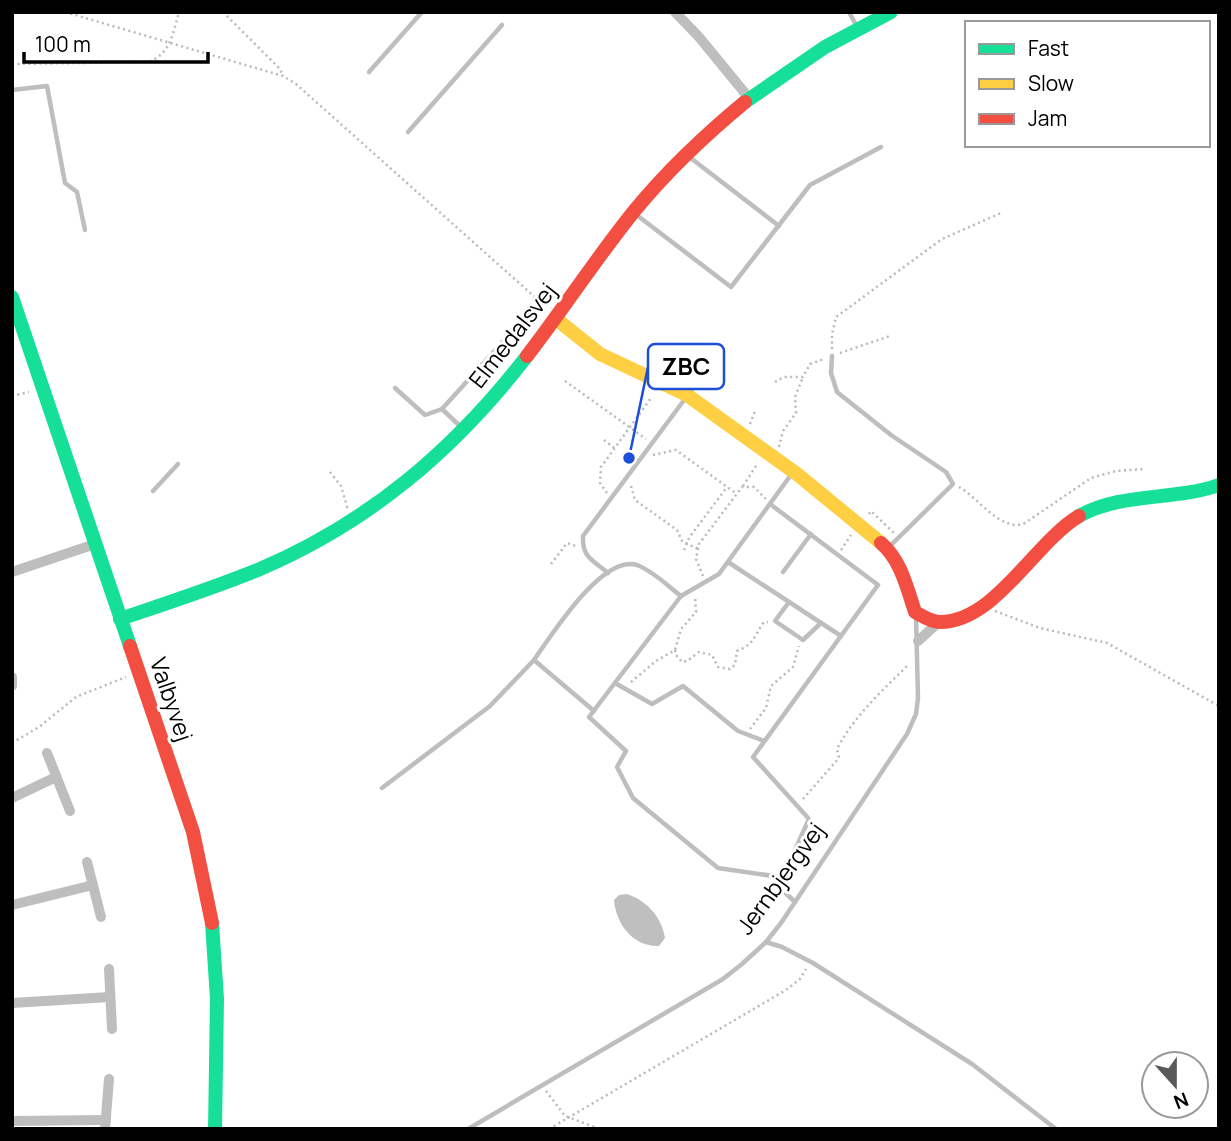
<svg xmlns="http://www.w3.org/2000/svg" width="1231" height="1141" viewBox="0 0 1231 1141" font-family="Manrope,sans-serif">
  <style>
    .water { fill: #bfbfbf }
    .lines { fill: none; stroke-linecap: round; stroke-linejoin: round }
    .path { stroke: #b9b9b9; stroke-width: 2.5; stroke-dasharray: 2 3.5; stroke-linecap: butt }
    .lane { stroke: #bebebe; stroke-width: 4.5 }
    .street { stroke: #bebebe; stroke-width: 10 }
    .fast { stroke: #16e098; stroke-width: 14 }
    .slow { stroke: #ffcf43; stroke-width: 14 }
    .jam { stroke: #f24e42; stroke-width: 14 }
    .labels { text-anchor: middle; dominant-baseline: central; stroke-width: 6; stroke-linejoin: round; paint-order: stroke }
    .street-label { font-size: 23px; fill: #000; stroke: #fff }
    .leader { fill: none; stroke: #1d4ed8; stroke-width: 2.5 }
    .callout-dot { fill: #1d4ed8; stroke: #fff; stroke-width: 2.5 }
    .callout { fill: #fff; stroke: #1d4ed8; stroke-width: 2.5 }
    .callout-label { font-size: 24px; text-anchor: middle; font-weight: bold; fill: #000 }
  </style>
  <rect width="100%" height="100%" fill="#fff"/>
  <path class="water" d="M 627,894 C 647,901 661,916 665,938 L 659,946 C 633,947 616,924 614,900 L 619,895 Z"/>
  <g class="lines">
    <g class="path">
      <path d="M 65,12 L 283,76 L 296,84 L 546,307"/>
      <path d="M 223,12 L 280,69 L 283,76"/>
      <path d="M 12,64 L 147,62 C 170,56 173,33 179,12"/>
      <path d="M 12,193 L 17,192"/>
      <path d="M 832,349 L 832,334 L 836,317 L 942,239 L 1001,213"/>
      <path d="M 840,353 L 890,336"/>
      <path d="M 565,381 L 646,439"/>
      <path d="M 775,382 L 784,377 L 803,377 L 810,364 L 824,359"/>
      <path d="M 12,396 L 29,392"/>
      <path d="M 750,424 L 755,411"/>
      <path d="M 604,440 L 617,450"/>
      <path d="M 779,447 L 783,431 L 796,413 L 795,397 L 803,377"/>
      <path d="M 653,455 L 676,450 L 737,494"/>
      <path d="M 330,472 L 341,486 L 348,510"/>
      <path d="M 631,486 L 635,500 L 677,530 L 682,541 L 698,549"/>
      <path d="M 743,486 L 758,463"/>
      <path d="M 959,487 C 979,498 1001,533 1025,523 L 1091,478 L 1116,471 L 1145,469"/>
      <path d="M 607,493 L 600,483 L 601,467 L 651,398"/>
      <path d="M 869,514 L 871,511 L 894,533"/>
      <path d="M 684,550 L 689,538 L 727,487"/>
      <path d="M 841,550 L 851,535"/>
      <path d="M 551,564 L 567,543 L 576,546"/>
      <path d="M 703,576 L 696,559 L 699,544 L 742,487 L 754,487 L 766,499"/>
      <path d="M 995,611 L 1040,628 L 1107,643 L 1219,706"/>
      <path d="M 675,650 L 676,655 L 682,662 L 687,661 L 699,652 L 712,655 L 718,667 L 730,669 L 735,665 L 737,651 C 756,643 753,637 764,622 L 768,622"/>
      <path d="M 631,682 L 656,661 L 675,650 L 681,629 L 696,612 L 695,596"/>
      <path d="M 750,729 L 766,708 L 771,686 L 793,667 L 799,646"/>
      <path d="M 12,743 L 39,727 L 76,697 L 126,677"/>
      <path d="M 803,799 L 839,758 L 837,749 C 854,716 882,691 908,665"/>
      <path d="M 546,1091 L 565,1116 L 600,1129"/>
      <path d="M 549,1129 L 786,990 L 800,979 L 806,969"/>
    </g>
    <g class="lane">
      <path d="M 849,12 L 856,25"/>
      <path d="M 369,72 L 422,12"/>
      <path d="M 12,90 L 47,86 L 65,183 L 77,192 L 85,230"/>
      <path d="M 408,132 L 502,25"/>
      <path d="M 688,156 L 779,226"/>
      <path d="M 634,213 L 731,287 L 810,185 L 881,147"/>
      <path d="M 832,356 L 831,373 L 837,392 L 891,435 L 946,472 L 953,484 L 888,548"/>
      <path d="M 395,388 L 425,415 L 442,409"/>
      <path d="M 463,429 L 442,409 L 517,326"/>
      <path d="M 153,491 L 178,464"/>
      <path d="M 770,504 L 878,585 L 753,757 L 809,819 L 786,870 L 775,883 L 795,902"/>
      <path d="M 728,562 L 841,636"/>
      <path d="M 783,572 L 811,534"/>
      <path d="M 608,573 C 593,560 582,558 583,536 L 702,376"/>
      <path d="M 789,602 L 775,621 L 803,640 L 821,623"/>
      <path d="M 615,683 L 652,704 L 683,686 L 738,731 L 764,741"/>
      <path d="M 594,711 L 534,660 C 551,636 602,554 637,565 C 653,571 668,586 681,596"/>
      <path d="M 382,788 L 490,706 L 534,660"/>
      <path d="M 780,877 L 718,868 L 633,798 L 617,767 L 626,751 L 589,717 L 681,596 L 719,574 L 793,472"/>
      <path d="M 766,942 L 782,947 L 813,963 L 972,1064 L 1056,1129"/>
      <path d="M 468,1129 L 723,979 L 742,964 L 766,942 L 781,923 L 907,734 L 916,714 L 918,698 L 916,616"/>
    </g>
    <g class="street">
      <path d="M 675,12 L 699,37 L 749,98"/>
      <path d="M 12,572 L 95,544"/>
      <path d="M 918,641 L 939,622"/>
      <path d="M 12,677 L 12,686"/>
      <path d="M 47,753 L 70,811"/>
      <path d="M 12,798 L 56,777"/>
      <path d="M 87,862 L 101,917"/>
      <path d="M 12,905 L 93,885"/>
      <path d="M 109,969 L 112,1029"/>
      <path d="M 12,1003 L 110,997"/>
      <path d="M 12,1121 L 106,1120"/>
      <path d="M 105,1129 L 109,1079"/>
    </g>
    <g class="fast">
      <path d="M 745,102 L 825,47 L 891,12"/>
      <path d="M 12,297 L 130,646"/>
      <path d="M 1079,516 C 1122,492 1173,501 1219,485"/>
      <path d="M 120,619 C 167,603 214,588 260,569 C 370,522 454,450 527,356"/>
      <path d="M 212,923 L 217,999 L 215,1129"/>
    </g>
    <path class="slow" d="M 555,318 L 600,354 L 687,395 L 797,474 L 881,543"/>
    <g class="jam">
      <path d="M 527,356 C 564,308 597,257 635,210 C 668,170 705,135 745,102"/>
      <path d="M 881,543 C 901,560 907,588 915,612 C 922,616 931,622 940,622 C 995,622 1034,543 1079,516"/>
      <path d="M 130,646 L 193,832 L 212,923"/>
    </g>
  </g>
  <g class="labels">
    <g class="street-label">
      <text transform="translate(512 335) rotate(-52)">Elmedalsvej</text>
      <text transform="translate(172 699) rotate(71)">Valbyvej</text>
      <text transform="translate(780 878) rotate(-54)">Jernbjergvej</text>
    </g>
  </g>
  <path class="leader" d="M629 458L648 367"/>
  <circle class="callout-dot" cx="629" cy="458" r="7"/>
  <rect class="callout" x="648" y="344" width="76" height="45" rx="7"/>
  <g class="callout-label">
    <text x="686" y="375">ZBC</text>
  </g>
  <rect width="1231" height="1141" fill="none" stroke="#000000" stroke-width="28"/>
  <rect x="965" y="21" width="245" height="126" fill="#ffffff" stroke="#999999" stroke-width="2"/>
  <rect x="979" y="44" width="35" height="10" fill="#16e098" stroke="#999999" stroke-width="2"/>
  <text x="1028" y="56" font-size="21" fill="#000000">Fast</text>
  <rect x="979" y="79" width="35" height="10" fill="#ffcf43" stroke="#999999" stroke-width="2"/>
  <text x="1028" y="91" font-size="21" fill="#000000">Slow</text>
  <rect x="979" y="114" width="35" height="10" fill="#f24e42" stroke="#999999" stroke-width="2"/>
  <text x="1028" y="126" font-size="21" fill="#000000">Jam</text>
  <g transform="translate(1175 1085) rotate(159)"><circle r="33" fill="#ffffff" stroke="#999999" stroke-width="2"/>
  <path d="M0-5L12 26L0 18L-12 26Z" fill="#595959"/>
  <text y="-10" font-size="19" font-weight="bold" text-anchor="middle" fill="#000000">N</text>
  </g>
  <path d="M24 52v10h184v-10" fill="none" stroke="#000000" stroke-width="3.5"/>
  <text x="35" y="52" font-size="21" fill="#000000" stroke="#ffffff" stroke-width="5" paint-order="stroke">100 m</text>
</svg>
